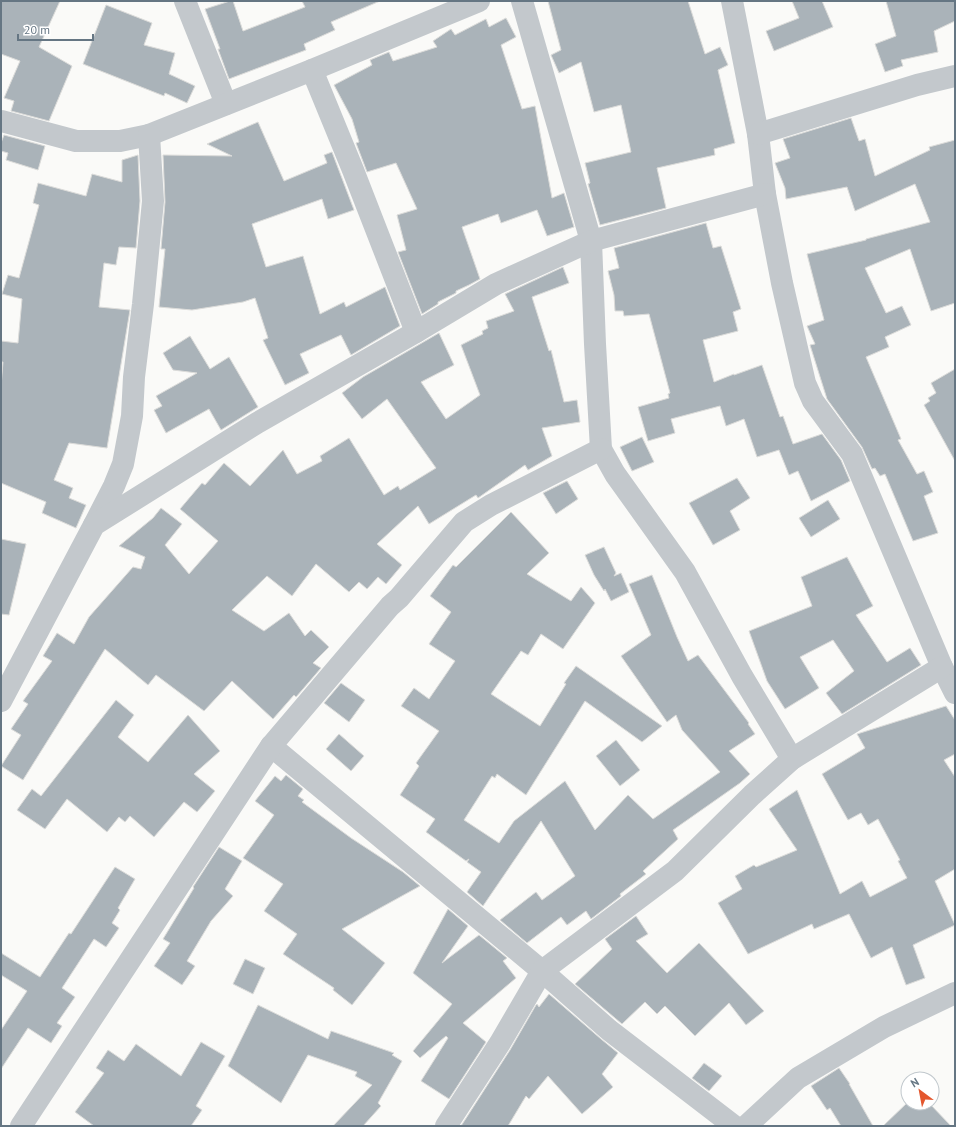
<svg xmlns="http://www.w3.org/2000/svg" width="956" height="1127" viewBox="0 0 956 1127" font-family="'PT Sans',sans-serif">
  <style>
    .building { fill: #aab3b9; stroke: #dcdcda }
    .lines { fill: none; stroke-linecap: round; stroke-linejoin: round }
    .street { stroke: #c3c8cc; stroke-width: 22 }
  </style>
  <rect width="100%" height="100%" fill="#fafaf8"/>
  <g class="building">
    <path d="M 1,1 L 60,1 L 39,47 L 72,66 L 49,121 L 11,111 L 14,101 L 4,98 L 20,61 L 1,54 Z"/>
    <path d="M 230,1 L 233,1 L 243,31 L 305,7 L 302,1 L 380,1 L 331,22 L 335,30 L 304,44 L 306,50 L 229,79 L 218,49 L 220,49 L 205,9 Z"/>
    <path d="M 548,1 L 688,1 L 705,54 L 720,47 L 728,65 L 718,70 L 735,143 L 714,149 L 715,155 L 657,168 L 666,208 L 600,225 L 588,184 L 590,183 L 585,163 L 631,152 L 621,105 L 594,112 L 581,62 L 559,73 L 551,55 L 561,50 Z"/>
    <path d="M 792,1 L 822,1 L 833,27 L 774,51 L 766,31 L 799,18 Z"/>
    <path d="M 886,1 L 955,1 L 955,21 L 934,31 L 938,52 L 901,60 L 903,66 L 885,72 L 875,44 L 896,36 Z"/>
    <path d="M 106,5 L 152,23 L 144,45 L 175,53 L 169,74 L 195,86 L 187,103 L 165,93 L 164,96 L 83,64 Z"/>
    <path d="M 506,18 L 516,37 L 501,45 L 522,109 L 535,106 L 552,198 L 564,193 L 574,227 L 547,236 L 537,210 L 501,223 L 498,214 L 462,227 L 480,279 L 469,285 L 456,291 L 456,293 L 438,302 L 438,304 L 422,314 L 398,252 L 406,250 L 397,215 L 417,209 L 396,163 L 367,172 L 356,143 L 359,142 L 352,119 L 334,85 L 372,65 L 370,60 L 389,52 L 393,61 L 437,47 L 433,41 L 451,29 L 455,35 L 486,19 L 489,27 Z"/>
    <path d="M 851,118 L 859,141 L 865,139 L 875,176 L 930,150 L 929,147 L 955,140 L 955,303 L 931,311 L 910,249 L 865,268 L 886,313 L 902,306 L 911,325 L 885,337 L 889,347 L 866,357 L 901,439 L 898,440 L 917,474 L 924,471 L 933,492 L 924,496 L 938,533 L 913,541 L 885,474 L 880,476 L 875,468 L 872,469 L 862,447 L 827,399 L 810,345 L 815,344 L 807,326 L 824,320 L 807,254 L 866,240 L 866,239 L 930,222 L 915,184 L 855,211 L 847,187 L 786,199 L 785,188 L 775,163 L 790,158 L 783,139 Z"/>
    <path d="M 258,122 L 284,181 L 327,163 L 324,155 L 332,152 L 354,210 L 328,219 L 322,199 L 252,224 L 266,267 L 303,256 L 320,314 L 344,302 L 346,307 L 385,287 L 400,326 L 351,355 L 341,335 L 300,354 L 309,373 L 285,385 L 263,340 L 268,338 L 255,298 L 243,302 L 192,310 L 159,307 L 165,249 L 161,249 L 165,202 L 163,155 L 232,156 L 207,144 Z"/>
    <path d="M 4,135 L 45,146 L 38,170 L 6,160 L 8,153 L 1,151 L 1,143 Z"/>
    <path d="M 138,155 L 140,201 L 136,248 L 119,247 L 116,265 L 104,263 L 99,307 L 130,310 L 107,448 L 69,443 L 54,480 L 73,488 L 69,498 L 86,505 L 76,528 L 42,513 L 46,502 L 1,483 L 1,387 L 3,362 L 1,362 L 1,341 L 18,343 L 22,299 L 2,294 L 8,275 L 19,278 L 39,205 L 33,203 L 38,183 L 86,196 L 92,174 L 122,182 L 122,160 Z"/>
    <path d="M 706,223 L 713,248 L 721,246 L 741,309 L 733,312 L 738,331 L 703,340 L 714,382 L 734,374 L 734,375 L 762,365 L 780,417 L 783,416 L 793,444 L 822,434 L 841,460 L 850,481 L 811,501 L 798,471 L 789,475 L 779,450 L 757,457 L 744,419 L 726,426 L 720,406 L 671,419 L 675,433 L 648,441 L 638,407 L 669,398 L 668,394 L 670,393 L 649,314 L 624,316 L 623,311 L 615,311 L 614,295 L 608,271 L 619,268 L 614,248 Z"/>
    <path d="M 563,267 L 569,283 L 532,297 L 549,351 L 551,350 L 564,402 L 577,400 L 580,422 L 542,428 L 552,456 L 528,470 L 525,465 L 478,498 L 476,495 L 429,524 L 418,506 L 377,544 L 402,565 L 386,584 L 378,577 L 367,589 L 359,582 L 349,592 L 316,564 L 292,596 L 267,576 L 232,610 L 264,631 L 289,613 L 305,636 L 311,630 L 329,647 L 313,663 L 321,668 L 303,689 L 296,697 L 294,695 L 273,719 L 232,681 L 204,711 L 156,675 L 148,685 L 105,649 L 23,780 L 1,766 L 21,735 L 11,729 L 28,704 L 23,701 L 52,661 L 43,656 L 57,633 L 74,644 L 89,617 L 133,567 L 141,569 L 145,557 L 119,546 L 153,518 L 161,508 L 182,524 L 165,545 L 189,574 L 218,541 L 180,509 L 202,483 L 205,485 L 224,463 L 250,486 L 283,450 L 297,474 L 322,461 L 320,456 L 349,438 L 384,495 L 398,486 L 400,490 L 436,468 L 387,399 L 362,419 L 342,393 L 363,377 L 439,333 L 454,365 L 421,382 L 446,419 L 480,395 L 461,345 L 483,334 L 482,331 L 488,328 L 486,321 L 514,311 L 505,294 Z"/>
    <path d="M 190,336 L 210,369 L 229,357 L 258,407 L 221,430 L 209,409 L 166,433 L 154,410 L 162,406 L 156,396 L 197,373 L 173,370 L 163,353 Z"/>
    <path d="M 955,369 L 955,461 L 924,405 L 930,401 L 928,398 L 936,393 L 931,383 Z"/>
    <path d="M 642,437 L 654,462 L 632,471 L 620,447 Z"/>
    <path d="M 737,478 L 750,498 L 730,511 L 740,530 L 713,545 L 689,503 Z"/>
    <path d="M 567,481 L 578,499 L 556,514 L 543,493 Z"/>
    <path d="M 828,500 L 840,519 L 811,537 L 799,518 Z"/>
    <path d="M 511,512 L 549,553 L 527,574 L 571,601 L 581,587 L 595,603 L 563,649 L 541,634 L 528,655 L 521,651 L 491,694 L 540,726 L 566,684 L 564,683 L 576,666 L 662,726 L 642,742 L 585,701 L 526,795 L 497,774 L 495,778 L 492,776 L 464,820 L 499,843 L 514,821 L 565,781 L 595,830 L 628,795 L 653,819 L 720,772 L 682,730 L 676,715 L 667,722 L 621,656 L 651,635 L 629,584 L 652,575 L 677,637 L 688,661 L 698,655 L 749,723 L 748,724 L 755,734 L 729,751 L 750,774 L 740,783 L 673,830 L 678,839 L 643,871 L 646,874 L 620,894 L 621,896 L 591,919 L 586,911 L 567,925 L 561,917 L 527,943 L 500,920 L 536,892 L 542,900 L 575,876 L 541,821 L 483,906 L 467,892 L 481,872 L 467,862 L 469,859 L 466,861 L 426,832 L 435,819 L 400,795 L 419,766 L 416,763 L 439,731 L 401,706 L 414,688 L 429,699 L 455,661 L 429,644 L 451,612 L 430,596 L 453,565 L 456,567 Z"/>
    <path d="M 1,539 L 26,544 L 9,615 L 1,614 Z"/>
    <path d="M 604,547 L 616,573 L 614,576 L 621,573 L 629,592 L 611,601 L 605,589 L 604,591 L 594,575 L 585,555 Z"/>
    <path d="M 847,557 L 873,606 L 856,615 L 887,662 L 910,648 L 921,665 L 842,714 L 826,693 L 854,671 L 833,640 L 800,657 L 819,688 L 785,709 L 767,681 L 749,631 L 812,606 L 801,577 Z"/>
    <path d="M 341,683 L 365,700 L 349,722 L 324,703 Z"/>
    <path d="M 116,700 L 134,715 L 118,737 L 148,762 L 188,715 L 220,751 L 194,774 L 215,791 L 197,812 L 184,802 L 154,837 L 130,816 L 125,822 L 119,817 L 107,832 L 67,799 L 45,829 L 17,810 L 32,789 L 41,796 Z"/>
    <path d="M 946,706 L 955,720 L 955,754 L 944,760 L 955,777 L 955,869 L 935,881 L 955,925 L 913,945 L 925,978 L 906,985 L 892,947 L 871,958 L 849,914 L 814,929 L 812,924 L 748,954 L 718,903 L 742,889 L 735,876 L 754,865 L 756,867 L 797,850 L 769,809 L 797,790 L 840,894 L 862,881 L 870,897 L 907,878 L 898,861 L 900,860 L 878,819 L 868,825 L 861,813 L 848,820 L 822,774 L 865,748 L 857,734 Z"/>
    <path d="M 339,734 L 364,756 L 351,771 L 326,749 Z"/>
    <path d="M 616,740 L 640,770 L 620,786 L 596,756 Z"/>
    <path d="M 286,775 L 303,789 L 298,796 L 304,800 L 302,802 L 351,838 L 403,872 L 420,886 L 342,929 L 385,963 L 352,1005 L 333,990 L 334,988 L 283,954 L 297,934 L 264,911 L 283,884 L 243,858 L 274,815 L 255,801 L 275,776 L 281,781 Z"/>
    <path d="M 219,847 L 242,861 L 225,889 L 233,896 L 211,921 L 187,961 L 195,966 L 182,985 L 154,966 L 170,943 L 163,939 L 194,888 L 193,887 Z"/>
    <path d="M 115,867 L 135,879 L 118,908 L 120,910 L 112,923 L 119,928 L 106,947 L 94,939 L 62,988 L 75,997 L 57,1023 L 62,1026 L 51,1043 L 28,1028 L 1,1069 L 1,1030 L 27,991 L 1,975 L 1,953 L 40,977 L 69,933 L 71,934 Z"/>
    <path d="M 448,909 L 468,926 L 442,963 L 479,935 L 507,958 L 503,961 L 516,978 L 463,1023 L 486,1042 L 449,1099 L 421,1081 L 448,1038 L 446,1036 L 420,1058 L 413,1051 L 452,1004 L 413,973 Z"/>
    <path d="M 636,916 L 648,934 L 636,941 L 667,973 L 699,943 L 764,1011 L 746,1025 L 729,1003 L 695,1036 L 665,1006 L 657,1014 L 645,1002 L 622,1024 L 575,984 L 612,949 L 605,939 Z"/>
    <path d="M 245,959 L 265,968 L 253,994 L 233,984 Z"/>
    <path d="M 549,994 L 601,1039 L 618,1053 L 602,1074 L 613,1087 L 582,1114 L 548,1076 L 529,1099 L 526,1096 L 508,1126 L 461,1126 L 510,1050 L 536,1005 L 537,1004 L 539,1007 Z"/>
    <path d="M 258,1005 L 328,1039 L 331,1031 L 394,1053 L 392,1055 L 402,1061 L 378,1103 L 381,1106 L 363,1126 L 333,1126 L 372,1085 L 355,1076 L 357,1072 L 308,1055 L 281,1103 L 228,1066 Z"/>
    <path d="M 201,1042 L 225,1056 L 196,1106 L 202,1110 L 191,1126 L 94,1126 L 75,1112 L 104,1073 L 96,1068 L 108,1050 L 124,1061 L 136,1044 L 181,1076 Z"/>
    <path d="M 704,1063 L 722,1076 L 709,1091 L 692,1078 Z"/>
    <path d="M 839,1068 L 850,1084 L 849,1084 L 873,1126 L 841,1126 L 830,1108 L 827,1110 L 811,1086 Z"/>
    <path d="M 908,1102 L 908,1103 L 929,1103 L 951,1126 L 883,1126 Z"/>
  </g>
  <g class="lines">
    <g class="street">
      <path d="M 185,1 L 226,104"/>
      <path d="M 522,1 L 591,241 L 595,344 L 601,449 L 615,474 L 685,572 L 742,676 L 792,759"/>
      <path d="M 732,1 L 758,134 L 765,194 L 782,283 L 805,383 L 813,401 L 852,454 L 942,667 L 955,693"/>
      <path d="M 312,70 L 353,170 L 416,332"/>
      <path d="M 1,121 L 76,141 L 120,141 L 149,135 L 312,70 L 479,1"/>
      <path d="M 758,134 L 917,85 L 955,76"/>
      <path d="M 94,525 L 114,486 L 123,464 L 132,416 L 134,377 L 143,304 L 153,201 L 149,135"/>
      <path d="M 1,701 L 94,525 L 257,423 L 416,332 L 496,284 L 591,241 L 765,194"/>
      <path d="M 271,746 L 542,971 L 609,1030 L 734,1126"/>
      <path d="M 21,1126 L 271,746 L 390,606 L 399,598 L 464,522 L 491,505 L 601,449"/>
      <path d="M 446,1126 L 500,1043 L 542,971 L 675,871 L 752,795 L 792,759 L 942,667"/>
      <path d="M 746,1126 L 798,1078 L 884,1027 L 955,993"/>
    </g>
  </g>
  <rect width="956" height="1127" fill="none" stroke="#657683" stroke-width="4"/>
  <g transform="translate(920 1091) rotate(328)"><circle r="19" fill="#ffffff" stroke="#c1c8cd"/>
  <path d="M0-3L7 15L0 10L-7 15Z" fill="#e4572e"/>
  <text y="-6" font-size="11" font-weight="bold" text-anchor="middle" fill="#657683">N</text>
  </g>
  <path d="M18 34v6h75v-6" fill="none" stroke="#657683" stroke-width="2"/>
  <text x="24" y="34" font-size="12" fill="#657683" stroke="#ffffff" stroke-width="3" paint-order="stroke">20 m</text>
</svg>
